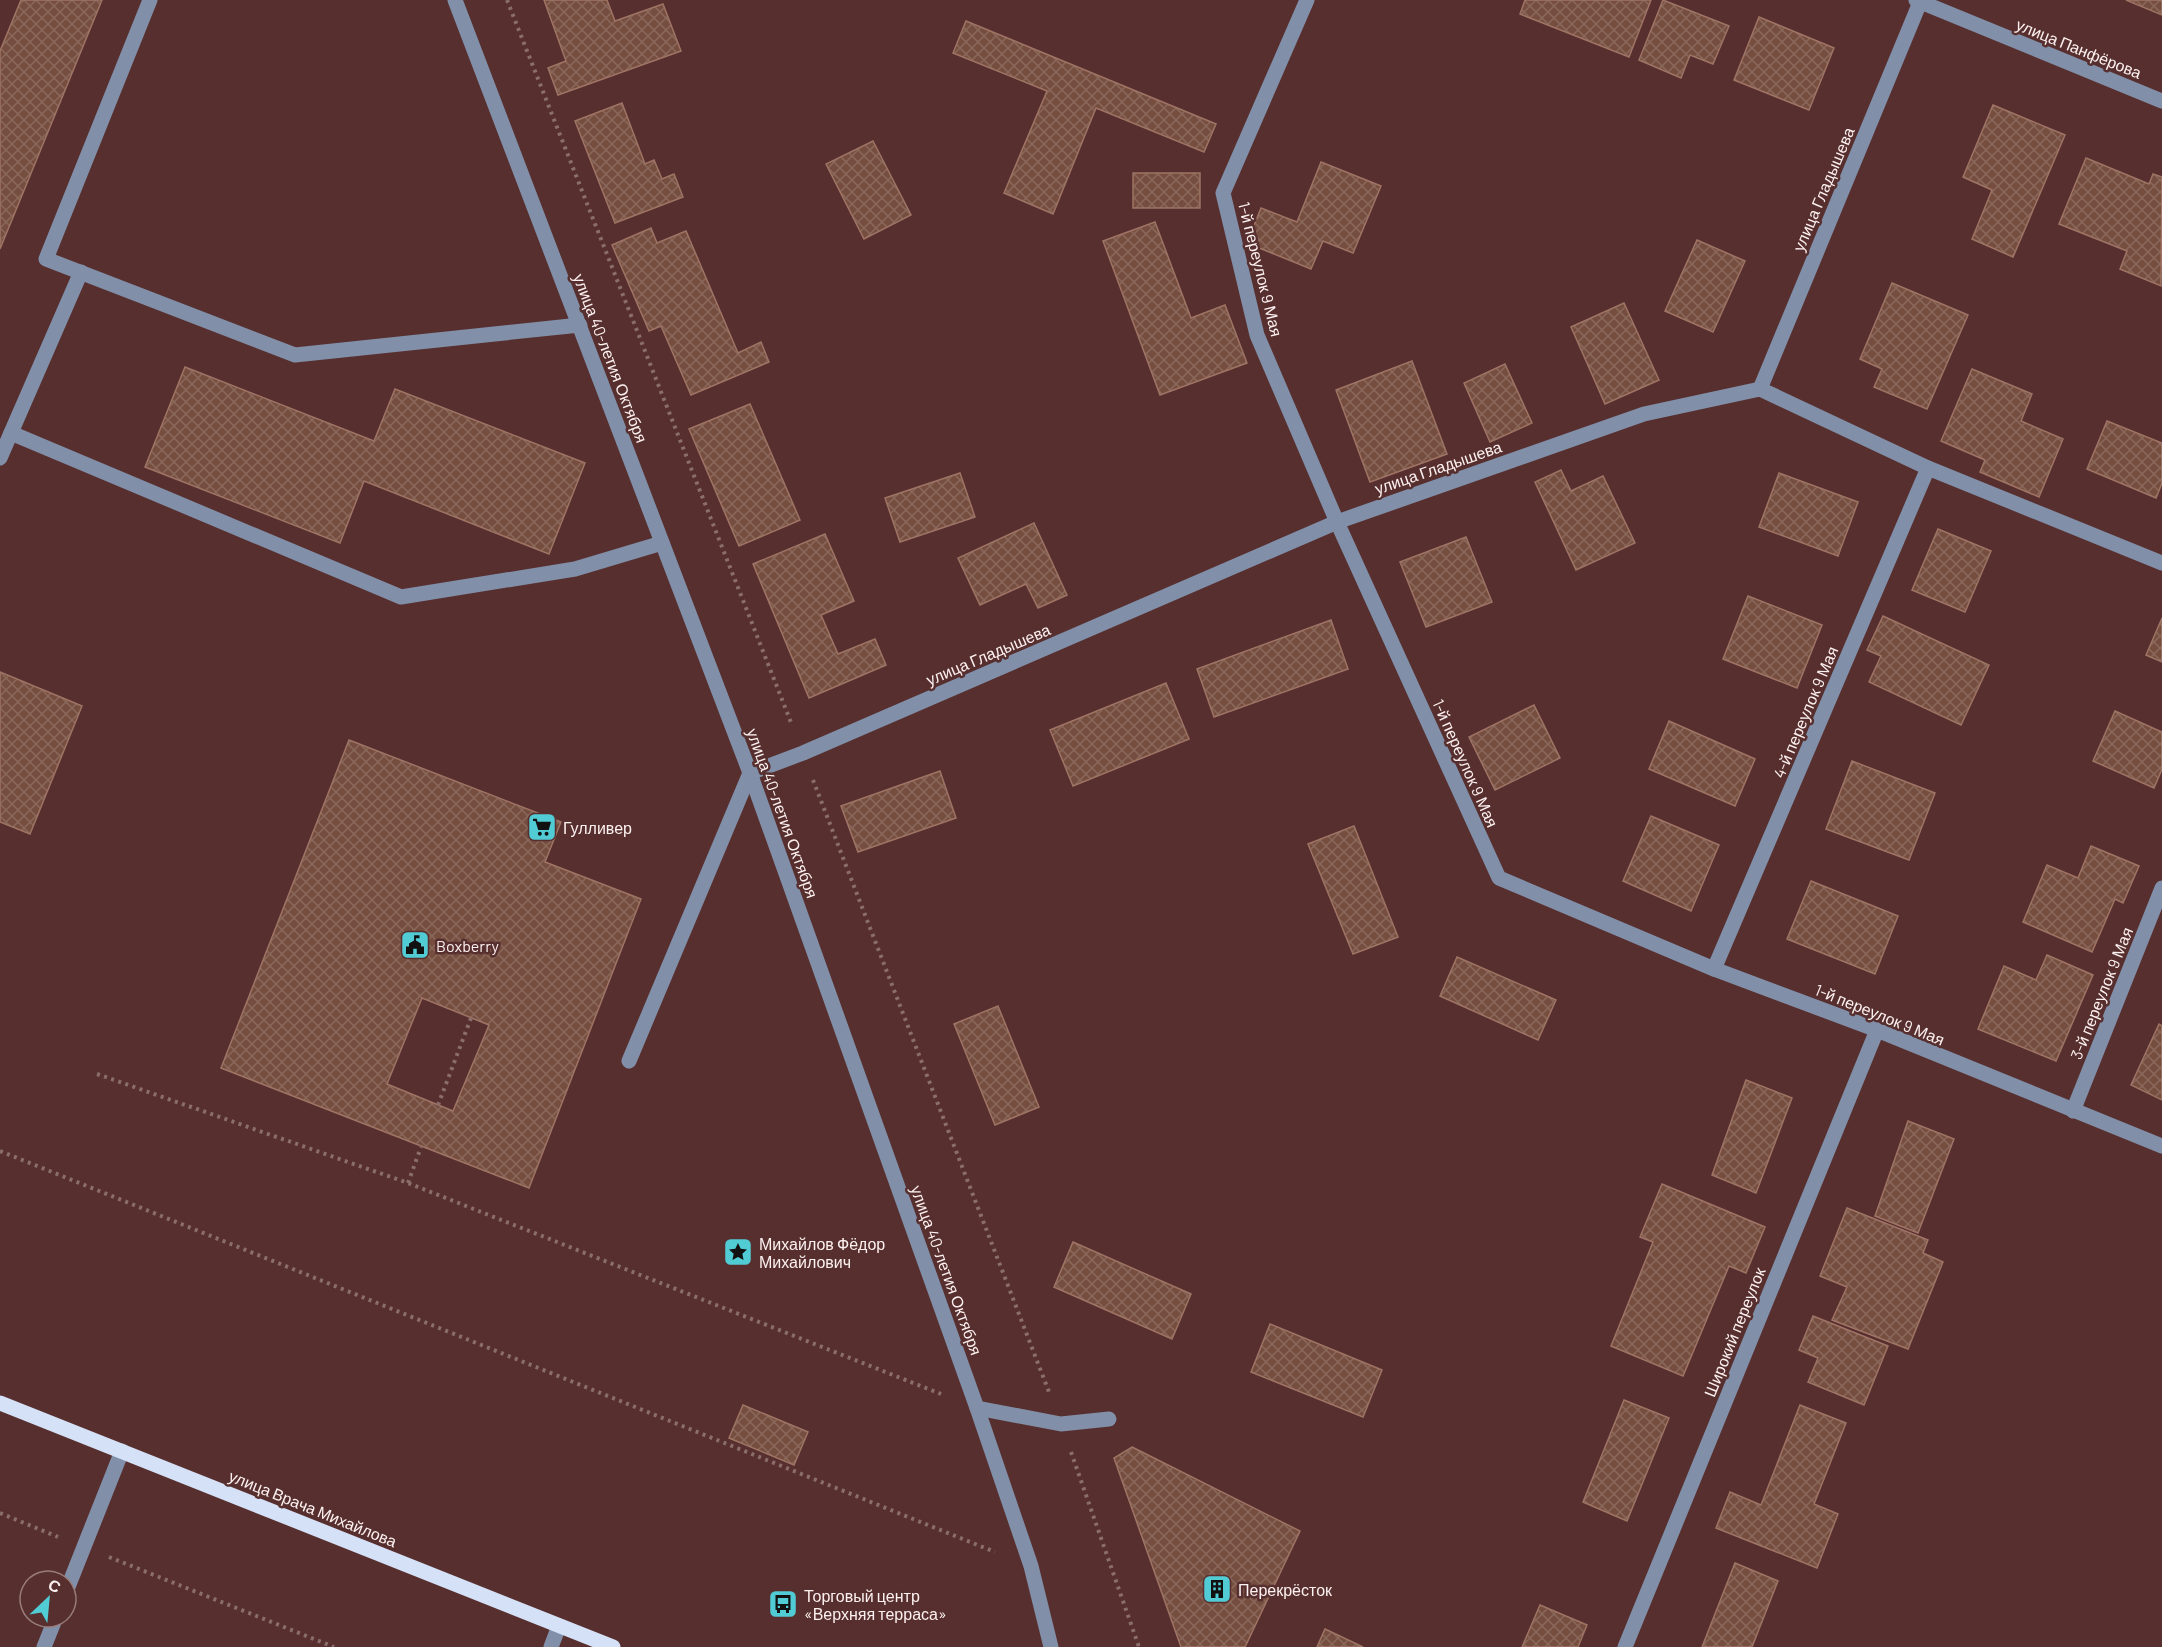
<svg xmlns="http://www.w3.org/2000/svg" width="2162" height="1647" viewBox="0 0 2162 1647" font-family="Barlow,sans-serif">
  <style>
    .building { fill: url(#building-cross-hatch); stroke: #9f7465; stroke-width: 1.5; fill-rule: evenodd }
    .lines { fill: none; stroke-linecap: round; stroke-linejoin: round }
    .path { stroke: #8b6d6c; stroke-width: 4; stroke-dasharray: 3 4.5; stroke-linecap: butt }
    .minor { stroke: #818fa8; stroke-width: 15 }
    .major { stroke: #d5e1f6; stroke-width: 15 }
    .labels { text-anchor: middle; dominant-baseline: central; stroke-width: 5; stroke-linejoin: round; paint-order: stroke }
    .street-label { font-size: 16px; fill: #fcf1f0; stroke: #572f2f }
    .poi-label { font-size: 16px; fill: #fcf1f0; stroke: #572f2f; text-anchor: start }
  </style>
  <defs>
    <pattern id="building-cross-hatch" width="8" height="8" patternUnits="userSpaceOnUse" patternTransform="scale(1.5)"><rect width="8" height="8" fill="#764e3f"/><path d="M0 0l8 8M0 8l8-8" fill="none" stroke="#8a685b"/></pattern>
  </defs>
  <rect width="100%" height="100%" fill="#572f2f"/>
  <g class="building">
    <path d="M 21,0 L 102,0 L 0,249 L 0,51 Z"/>
    <path d="M 544,0 L 607,0 L 615,21 L 663,4 L 681,51 L 558,95 L 548,68 L 566,61 Z"/>
    <path d="M 1525,0 L 1651,0 L 1629,57 L 1520,14 Z"/>
    <path d="M 1663,0 L 1729,26 L 1713,64 L 1690,55 L 1681,78 L 1639,60 Z"/>
    <path d="M 2126,0 L 2162,0 L 2162,15 Z"/>
    <path d="M 1759,17 L 1834,48 L 1809,110 L 1734,80 Z"/>
    <path d="M 966,21 L 1216,124 L 1204,152 L 1096,108 L 1053,214 L 1004,193 L 1047,91 L 953,53 Z"/>
    <path d="M 622,103 L 645,164 L 654,160 L 662,179 L 674,174 L 683,197 L 615,223 L 575,121 Z"/>
    <path d="M 1993,105 L 2065,135 L 2013,257 L 1972,239 L 1992,190 L 1963,177 Z"/>
    <path d="M 873,141 L 911,215 L 864,239 L 826,164 Z"/>
    <path d="M 2086,158 L 2149,184 L 2153,174 L 2162,177 L 2161,286 L 2120,269 L 2127,251 L 2059,224 Z"/>
    <path d="M 1321,162 L 1381,186 L 1353,253 L 1323,241 L 1311,269 L 1247,243 L 1261,208 L 1297,222 Z"/>
    <rect x="1133" y="173" width="67" height="35"/>
    <path d="M 1155,222 L 1191,318 L 1225,305 L 1247,363 L 1160,395 L 1103,241 Z"/>
    <path d="M 651,228 L 657,243 L 686,231 L 738,353 L 761,342 L 769,362 L 691,395 L 661,326 L 649,331 L 612,245 Z"/>
    <path d="M 1697,240 L 1745,261 L 1713,332 L 1665,311 Z"/>
    <path d="M 1892,283 L 1968,315 L 1927,409 L 1874,387 L 1882,369 L 1860,359 Z"/>
    <path d="M 1624,303 L 1659,380 L 1605,404 L 1571,327 Z"/>
    <path d="M 1412,361 L 1447,454 L 1370,482 L 1336,390 Z"/>
    <path d="M 1505,364 L 1532,423 L 1490,442 L 1464,383 Z"/>
    <path d="M 185,367 L 374,441 L 395,389 L 585,463 L 549,554 L 364,481 L 340,543 L 145,467 Z"/>
    <path d="M 1972,369 L 2032,394 L 2021,421 L 2063,439 L 2039,497 L 1980,472 L 1985,460 L 1941,441 Z"/>
    <path d="M 750,404 L 800,520 L 739,546 L 689,429 Z"/>
    <path d="M 2107,421 L 2162,443 L 2162,483 L 2156,498 L 2087,469 Z"/>
    <path d="M 1561,470 L 1571,491 L 1603,476 L 1635,543 L 1576,570 L 1535,482 Z"/>
    <path d="M 960,473 L 975,517 L 900,542 L 885,498 Z"/>
    <path d="M 1779,473 L 1858,502 L 1838,556 L 1759,527 Z"/>
    <path d="M 1034,523 L 1067,595 L 1038,608 L 1026,584 L 980,605 L 958,558 Z"/>
    <path d="M 1938,529 L 1991,551 L 1965,612 L 1912,590 Z"/>
    <path d="M 825,534 L 854,601 L 821,615 L 838,654 L 875,639 L 886,665 L 809,698 L 753,564 Z"/>
    <path d="M 1466,537 L 1492,602 L 1426,627 L 1400,562 Z"/>
    <path d="M 1748,596 L 1822,625 L 1797,688 L 1723,659 Z"/>
    <path d="M 1883,616 L 1989,665 L 1961,725 L 1869,682 L 1881,656 L 1867,650 Z"/>
    <path d="M 2162,618 L 2162,662 L 2146,655 Z"/>
    <path d="M 1331,620 L 1348,669 L 1214,717 L 1197,669 Z"/>
    <path d="M 0,672 L 82,706 L 30,834 L 0,822 Z"/>
    <path d="M 1166,683 L 1189,739 L 1073,786 L 1050,730 Z"/>
    <path d="M 1534,705 L 1560,758 L 1495,790 L 1469,737 Z"/>
    <path d="M 2115,711 L 2162,732 L 2162,769 L 2154,788 L 2093,761 Z"/>
    <path d="M 1669,721 L 1755,759 L 1735,806 L 1649,769 Z"/>
    <path d="M 349,740 L 561,822 L 545,862 L 641,899 L 529,1188 L 221,1068 ZM 422,998 L 489,1025 L 453,1111 L 387,1084 Z"/>
    <path d="M 1852,761 L 1935,793 L 1909,860 L 1826,829 Z"/>
    <path d="M 940,771 L 956,818 L 858,852 L 841,806 Z"/>
    <path d="M 1651,816 L 1719,845 L 1691,911 L 1623,881 Z"/>
    <path d="M 1354,826 L 1398,937 L 1353,954 L 1308,844 Z"/>
    <path d="M 2091,846 L 2139,866 L 2123,903 L 2115,899 L 2092,952 L 2023,922 L 2047,865 L 2078,878 Z"/>
    <path d="M 1811,881 L 1898,916 L 1875,974 L 1787,939 Z"/>
    <path d="M 2047,955 L 2093,975 L 2056,1061 L 1978,1029 L 2004,966 L 2036,980 Z"/>
    <path d="M 1457,957 L 1556,1000 L 1538,1040 L 1440,996 Z"/>
    <path d="M 998,1006 L 1039,1107 L 995,1125 L 954,1024 Z"/>
    <path d="M 2159,1024 L 2162,1026 L 2162,1100 L 2131,1085 Z"/>
    <path d="M 1746,1080 L 1792,1098 L 1756,1193 L 1712,1175 Z"/>
    <path d="M 1908,1121 L 1954,1139 L 1918,1233 L 1875,1216 Z"/>
    <path d="M 1662,1184 L 1765,1227 L 1746,1273 L 1729,1266 L 1683,1376 L 1611,1346 L 1653,1242 L 1640,1237 Z"/>
    <path d="M 1847,1208 L 1928,1240 L 1923,1253 L 1943,1262 L 1908,1349 L 1832,1320 L 1847,1287 L 1820,1276 Z"/>
    <path d="M 1073,1242 L 1191,1294 L 1172,1339 L 1054,1287 Z"/>
    <path d="M 1813,1316 L 1888,1346 L 1864,1405 L 1808,1382 L 1818,1358 L 1799,1350 Z"/>
    <path d="M 1270,1324 L 1382,1370 L 1363,1417 L 1251,1372 Z"/>
    <path d="M 1624,1400 L 1669,1418 L 1627,1521 L 1583,1502 Z"/>
    <path d="M 743,1405 L 808,1432 L 794,1465 L 729,1438 Z"/>
    <path d="M 1800,1405 L 1846,1423 L 1814,1504 L 1838,1514 L 1817,1568 L 1716,1528 L 1730,1492 L 1761,1505 Z"/>
    <path d="M 1132,1447 L 1300,1531 L 1245,1647 L 1181,1647 L 1114,1458 Z"/>
    <path d="M 1735,1563 L 1778,1581 L 1752,1647 L 1702,1647 Z"/>
    <path d="M 1540,1605 L 1587,1625 L 1578,1647 L 1522,1647 Z"/>
    <path d="M 1325,1629 L 1363,1647 L 1317,1647 Z"/>
  </g>
  <g class="lines">
    <g class="path">
      <path d="M 507,0 L 792,725"/>
      <path d="M 813,780 L 1049,1392"/>
      <path d="M 97,1074 L 408,1183 L 941,1394"/>
      <path d="M 438,1105 L 471,1018"/>
      <path d="M 0,1151 L 995,1552"/>
      <path d="M 408,1183 L 421,1147"/>
      <path d="M 1071,1452 L 1139,1647"/>
      <path d="M 0,1513 L 58,1537"/>
      <path d="M 109,1557 L 334,1647"/>
    </g>
    <g class="minor">
      <path d="M 150,0 L 46,259 L 295,355 L 580,325"/>
      <path d="M 455,0 L 750,773 L 977,1408 L 1031,1566 L 1051,1647"/>
      <path d="M 1307,0 L 1223,193 L 1257,335 L 1337,522 L 1499,878 L 1714,969 L 1877,1030 L 2162,1146"/>
      <path d="M 1916,0 L 2162,101"/>
      <path d="M 1760,389 L 1928,468 L 2162,563"/>
      <path d="M 1760,389 L 1921,0"/>
      <path d="M 11,433 L 401,597 L 575,569 L 662,543"/>
      <path d="M 0,458 L 81,272"/>
      <path d="M 750,773 L 803,753 L 1337,522 L 1644,414 L 1760,389"/>
      <path d="M 1714,969 L 1928,468"/>
      <path d="M 629,1061 L 750,773"/>
      <path d="M 2073,1111 L 2162,888"/>
      <path d="M 977,1408 L 1061,1424 L 1109,1419"/>
      <path d="M 66,1592 L 122,1451"/>
      <path d="M 44,1647 L 56,1617"/>
      <path d="M 551,1647 L 559,1626"/>
      <path d="M 1625,1647 L 1877,1030"/>
    </g>
    <path class="major" d="M 0,1403 L 613,1647"/>
  </g>
  <defs>
    <g id="supermarket-square" transform="scale(1.5)"><rect x="-9" y="-9" width="18" height="18" rx="4" fill="#51ccd4" stroke="#572f2f"/><path d="M-6-5.5h2.5l.6 2H6L4.5 2H-2.5L-4.4-4H-6ZM-1.5 3.2a1.3 1.3 0 1 0 .1 0ZM3 3.2a1.3 1.3 0 1 0 .1 0Z" fill="#111"/></g>
    <g id="civic-square" transform="scale(1.5)"><rect x="-9" y="-9" width="18" height="18" rx="4" fill="#51ccd4" stroke="#572f2f"/><path d="M-.6-6.5H3V-4.5H.6V-3L4-1V1h2V6H-6V1h2V-1L-.6-3ZM-1.2 2.5V6h2.4V2.5Z" fill="#111"/></g>
    <g id="sight-square" transform="scale(1.5)"><rect x="-9" y="-9" width="18" height="18" rx="4" fill="#51ccd4" stroke="#572f2f"/><path d="M0-6L1.8-2.2L6-1.7L2.9 1.2L3.7 5.4L0 3.3L-3.7 5.4L-2.9 1.2L-6-1.7L-1.8-2.2Z" fill="#111"/></g>
    <g id="building-square" transform="scale(1.5)"><rect x="-9" y="-9" width="18" height="18" rx="4" fill="#51ccd4" stroke="#572f2f"/><path d="M-4-6H4V6H1V3H-1V6H-4ZM-2.5-4.3h1.7v1.8h-1.7ZM.8-4.3h1.7v1.8H.8ZM-2.5-1h1.7V.8h-1.7ZM.8-1h1.7V.8H.8Z" fill="#111"/></g>
    <g id="bus-square" transform="scale(1.5)"><rect x="-9" y="-9" width="18" height="18" rx="4" fill="#51ccd4" stroke="#572f2f"/><path d="M-5-6H5V4H4V6H2V4H-2V6H-4V4H-5ZM-3.5-4V0h7V-4ZM-3.5 1.2v1.5H-2V1.2ZM2 1.2v1.5H3.5V1.2Z" fill="#111"/></g>
  </defs>
  <g fill-rule="evenodd">
    <use href="#supermarket-square" x="542" y="827"/>
    <use href="#civic-square" x="415" y="945"/>
    <use href="#sight-square" x="738" y="1252"/>
    <use href="#building-square" x="1217" y="1589"/>
    <use href="#bus-square" x="783" y="1604"/>
  </g>
  <g class="labels">
    <g class="street-label">
      <text transform="translate(2079 48) rotate(22)">улица Панфёрова</text>
      <text transform="translate(1823 189) rotate(-67)">улица Гладышева</text>
      <text transform="translate(1261 269) rotate(76)">1-й переулок 9 Мая</text>
      <text transform="translate(611 358) rotate(69)">улица 40-летия Октября</text>
      <text transform="translate(1438 467) rotate(-19)">улица Гладышева</text>
      <text transform="translate(988 654) rotate(-23)">улица Гладышева</text>
      <text transform="translate(1805 712) rotate(-67)">4-й переулок 9 Мая</text>
      <text transform="translate(1466 763) rotate(66)">1-й переулок 9 Мая</text>
      <text transform="translate(783 813) rotate(70)">улица 40-летия Октября</text>
      <text transform="translate(2101 993) rotate(-68)">3-й переулок 9 Мая</text>
      <text transform="translate(1880 1014) rotate(22)">1-й переулок 9 Мая</text>
      <text transform="translate(947 1270) rotate(70)">улица 40-летия Октября</text>
      <text transform="translate(1734 1332) rotate(-68)">Широкий переулок</text>
      <text transform="translate(313 1508) rotate(22)">улица Врача Михайлова</text>
    </g>
    <g class="poi-label">
      <text x="563" y="827">Гулливер</text>
      <text x="436" y="945">Boxberry</text>
      <text x="759" y="1243">Михайлов Фёдор<tspan x="759" dy="18">Михайлович</tspan></text>
      <text x="1238" y="1589">Перекрёсток</text>
      <text x="804" y="1595">Торговый центр<tspan x="804" dy="18">«Верхняя терраса»</tspan></text>
    </g>
  </g>
  <g transform="translate(48 1599) rotate(26)"><circle r="28" fill="#572f2f" stroke="#997d7c" stroke-width="1.5"/>
  <path d="M0-4.5L10 22L0 15L-10 22Z" fill="#51ccd4"/>
  <text y="-9" font-size="16" font-weight="bold" text-anchor="middle" fill="#fcf1f0">С</text>
  </g>
</svg>
